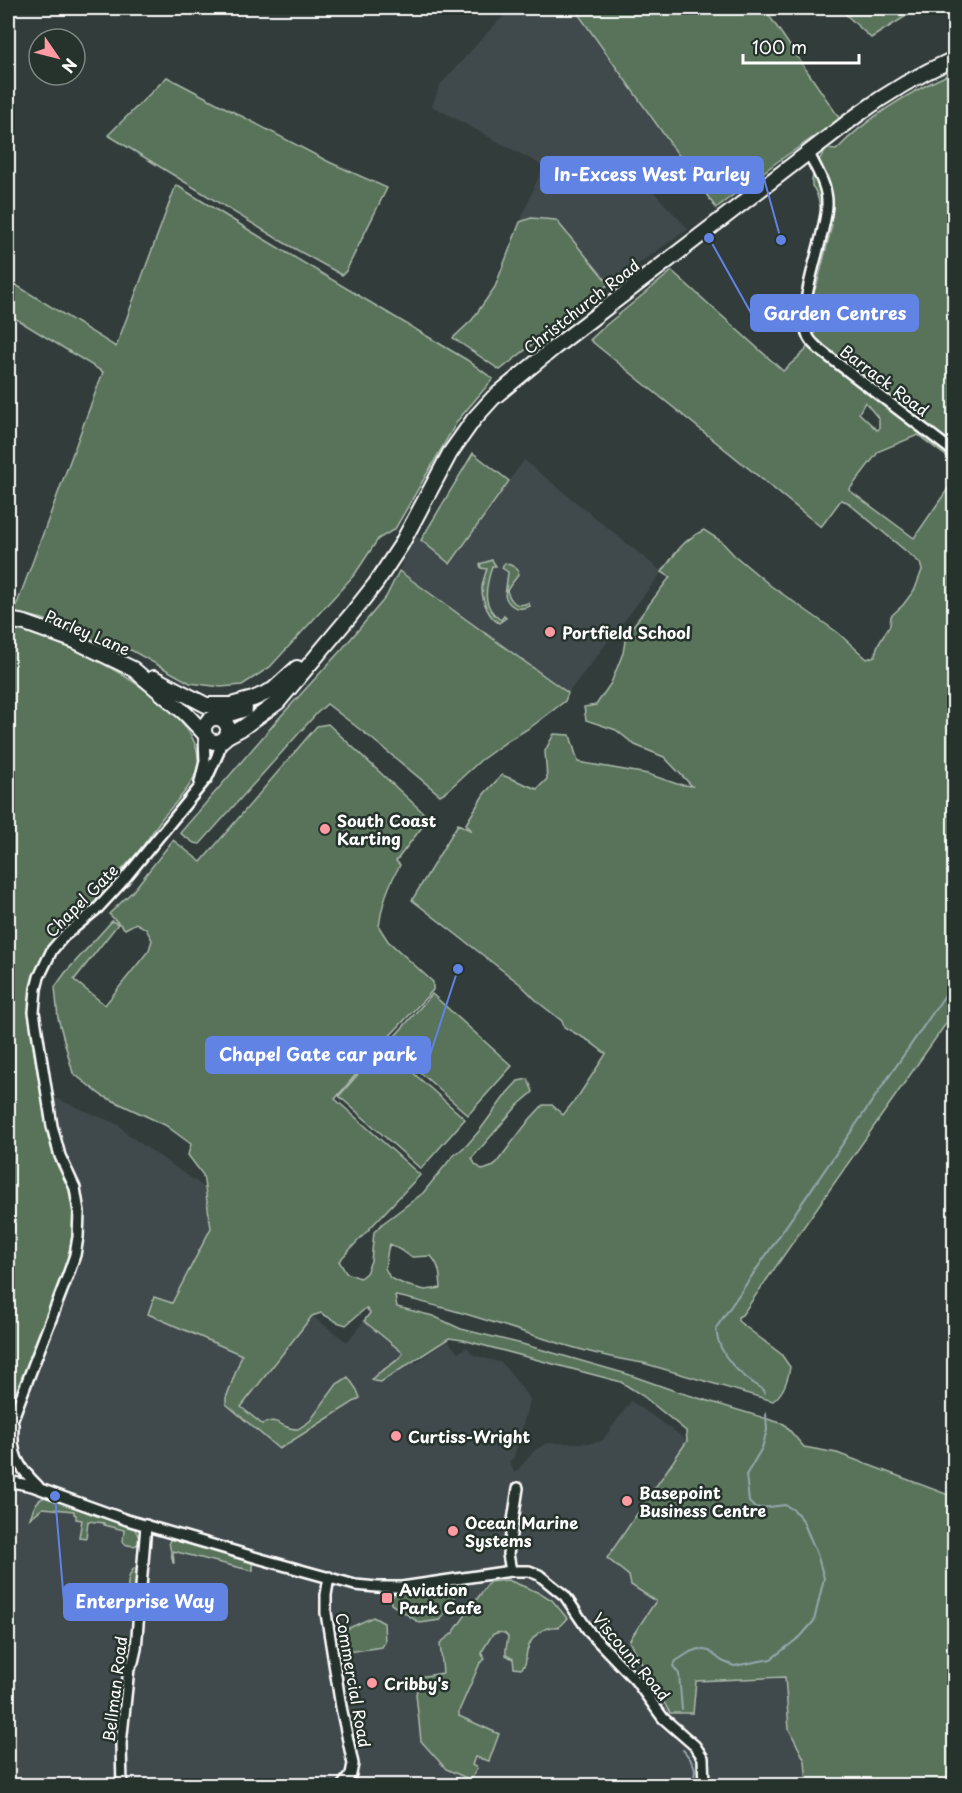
<svg xmlns="http://www.w3.org/2000/svg" width="962" height="1793" viewBox="0 0 962 1793" font-family="'Playpen Sans',sans-serif">
  <style>
    .built { fill: #41494c }
    .green { fill: #58735a; stroke: #acb9ac; stroke-width: 1.5; fill-rule: evenodd }
    .lines { fill: none; stroke-linecap: round; stroke-linejoin: round }
    .stream { stroke: #97a6ad; stroke-width: 2 }
    .street-casing { stroke: #fff; stroke-width: 14 }
    .secondary-casing { stroke: #fff; stroke-width: 18 }
    .street { stroke: #26332d; stroke-width: 9 }
    .secondary { stroke: #26332d; stroke-width: 14 }
    .poi-dot { fill: #ff9aa2; stroke: #26332d; stroke-width: 2 }
    .labels { text-anchor: middle; dominant-baseline: central; stroke-width: 5; stroke-linejoin: round; paint-order: stroke }
    .street-label { font-size: 16px; fill: #fff; stroke: #26332d }
    .poi-label { font-size: 16px; font-weight: bold; fill: #fff; stroke: #26332d; text-anchor: start }
    .leader { fill: none; stroke: #6183e4; stroke-width: 2 }
    .callout-dot { fill: #6183e4; stroke: #26332d; stroke-width: 2 }
    .callout { fill: #6183e4; stroke: #6183e4; stroke-width: 2 }
    .callout-label { font-size: 18px; text-anchor: middle; font-weight: bold; fill: #fff }
  </style>
  <rect width="100%" height="100%" fill="#323d3b"/>
  <filter id="ink" filterUnits="userSpaceOnUse"><feTurbulence type="fractalNoise" baseFrequency=".0167" numOctaves="2"/><feDisplacementMap in="SourceGraphic" scale="12" xChannelSelector="R" yChannelSelector="G"/><feConvolveMatrix kernelMatrix="1 2 1 2 8 2 1 2 1" color-interpolation-filters="sRGB"/></filter>
  <g filter="url(#ink)">
    <g class="built">
      <path d="M 512,8 L 573,8 L 680,159 L 649,187 L 688,229 L 609,284 L 556,220 L 532,218 L 520,222 L 543,166 L 432,106 L 440,85 L 490,30 Z"/>
      <path d="M 524,460 L 662,572 L 568,693 L 399,571 L 416,536 L 450,564 Z"/>
      <path d="M 8,628 L 51,640 L 98,662 L 140,687 L 158,699 L 184,723 L 192,736 L 197,747 L 198,766 L 193,780 L 138,852 L 96,898 L 97,900 L 50,946 L 38,968 L 29,997 L 29,1011 L 41,1092 L 119,1125 L 127,1134 L 204,1187 L 211,1228 L 172,1303 L 148,1314 L 243,1355 L 226,1397 L 241,1407 L 312,1316 L 347,1342 L 364,1321 L 416,1363 L 447,1340 L 458,1353 L 467,1347 L 473,1355 L 502,1363 L 530,1399 L 514,1457 L 509,1462 L 515,1473 L 535,1450 L 547,1443 L 591,1443 L 602,1441 L 631,1401 L 687,1440 L 607,1558 L 630,1576 L 631,1585 L 656,1601 L 695,1681 L 785,1677 L 789,1729 L 805,1761 L 807,1785 L 8,1785 Z"/>
    </g>
    <g class="green">
      <path d="M 574,8 L 764,8 L 840,119 L 777,162 L 716,208 Z"/>
      <path d="M 839,8 L 919,8 L 871,38 Z"/>
      <path d="M 954,72 L 954,462 L 918,435 L 879,451 L 849,490 L 914,538 L 954,480 L 954,1012 L 742,1315 L 738,1317 L 738,1321 L 781,1354 L 790,1367 C 788,1380 784,1393 773,1401 L 643,1363 C 573,1353 508,1324 440,1307 C 425,1303 410,1298 395,1296 L 397,1307 L 433,1316 L 461,1329 L 522,1344 L 627,1374 L 675,1391 L 784,1424 L 804,1447 L 837,1453 L 954,1497 L 954,1785 L 807,1785 L 805,1761 L 789,1729 L 785,1677 L 696,1681 L 693,1713 L 670,1713 L 629,1641 L 656,1601 L 631,1585 L 629,1576 L 607,1558 L 687,1441 L 686,1431 L 643,1396 L 621,1382 L 463,1340 L 449,1338 L 381,1382 L 374,1381 L 372,1379 C 382,1368 396,1365 403,1353 L 364,1321 L 370,1313 L 366,1308 L 346,1325 L 337,1322 L 321,1313 L 312,1316 L 241,1407 L 262,1424 C 275,1418 277,1423 287,1427 C 291,1429 295,1429 298,1429 L 310,1421 L 337,1384 L 348,1377 L 357,1390 L 360,1398 L 279,1449 L 226,1404 L 226,1398 L 242,1355 L 148,1314 L 154,1297 L 172,1303 L 211,1228 L 203,1175 L 188,1155 L 191,1144 L 165,1125 L 101,1095 L 73,1073 L 58,1018 L 55,987 L 65,973 L 112,921 L 118,924 L 74,980 L 105,1005 L 149,950 L 152,940 L 146,929 L 136,923 L 125,929 L 109,914 L 133,891 L 173,840 L 201,862 L 317,726 L 328,724 L 429,818 L 396,861 L 400,865 C 388,886 382,903 379,927 L 388,941 L 433,982 L 433,990 L 382,1044 L 335,1099 L 420,1175 L 339,1261 L 346,1273 L 360,1278 L 366,1273 L 371,1261 L 374,1232 L 382,1224 L 423,1193 L 452,1157 L 467,1145 L 480,1130 L 507,1093 L 518,1081 L 528,1079 L 533,1092 L 518,1105 L 472,1158 L 475,1164 L 483,1170 L 494,1166 L 530,1119 L 543,1105 L 552,1105 L 563,1115 L 579,1095 L 606,1054 L 589,1041 L 564,1027 L 562,1021 L 539,1003 L 520,984 L 412,900 L 458,824 L 472,831 L 466,824 L 484,794 L 502,775 L 537,789 L 547,779 L 545,751 L 554,734 L 570,735 L 578,762 L 648,774 L 677,784 L 692,786 L 664,757 L 635,745 L 616,730 L 586,720 L 584,707 L 596,705 L 611,683 L 623,653 L 626,635 L 670,577 L 662,572 C 676,552 682,541 704,530 L 721,541 L 734,555 L 771,586 L 837,632 L 867,659 L 875,656 L 877,647 L 890,625 L 891,616 L 903,605 L 915,589 L 922,570 L 920,563 L 847,502 L 841,500 L 821,527 L 590,340 L 606,325 L 672,271 L 783,371 L 805,351 L 813,334 L 808,320 L 810,302 L 818,281 L 832,225 C 816,218 823,197 812,186 C 811,174 819,157 827,149 L 836,150 C 869,116 911,91 954,72 ZM 865,402 L 879,419 L 879,429 L 877,430 L 859,413 ZM 390,1244 L 412,1257 L 431,1256 C 440,1266 440,1275 441,1288 L 425,1290 L 406,1285 L 390,1278 L 385,1268 L 388,1249 Z"/>
      <path d="M 167,77 L 329,162 L 387,188 L 346,271 L 342,275 L 281,241 L 108,135 Z"/>
      <path d="M 176,185 L 262,238 L 467,360 L 493,379 L 458,420 L 395,529 L 378,539 L 355,574 L 270,667 L 242,685 L 221,687 L 190,683 L 131,650 L 121,651 L 43,619 L 14,612 L 103,372 L 8,314 L 8,280 L 116,347 Z"/>
      <path d="M 531,218 L 556,220 L 609,284 L 500,370 L 453,338 L 472,320 L 495,287 L 520,222 Z"/>
      <path d="M 473,453 L 509,481 L 450,564 L 421,540 Z"/>
      <path d="M 492,560 L 496,566 L 492,566 C 486,586 480,606 501,620 L 504,616 L 506,618 L 499,623 C 489,618 482,601 482,589 C 482,582 485,575 487,569 L 481,568 L 480,564 Z"/>
      <path d="M 505,563 C 531,572 513,577 507,591 C 511,602 516,608 528,603 L 530,606 C 519,611 510,608 505,596 L 508,572 L 502,568 Z"/>
      <path d="M 399,571 L 568,693 L 565,701 L 531,727 L 509,740 L 481,760 L 447,791 L 440,795 L 371,738 L 327,704 L 317,713 L 200,844 L 194,843 L 180,833 L 280,717 L 343,648 L 386,597 Z"/>
      <path d="M 8,628 C 22,631 38,634 52,640 C 95,657 203,710 198,764 C 197,782 174,804 163,817 C 154,829 146,843 136,854 C 123,869 109,884 96,898 L 97,900 C 82,915 64,929 51,945 C 19,985 31,1036 39,1082 C 44,1107 45,1135 55,1159 C 60,1170 67,1180 71,1192 C 77,1215 73,1238 67,1260 L 8,1418 Z"/>
      <path d="M 432,994 L 512,1066 L 468,1115 L 388,1044 Z"/>
      <path d="M 383,1046 L 465,1119 L 421,1169 L 339,1096 Z"/>
      <path d="M 49,1496 L 135,1529 L 140,1540 C 138,1547 133,1546 127,1545 L 123,1542 L 124,1530 L 104,1525 L 104,1523 L 88,1521 L 86,1538 L 79,1537 L 82,1520 L 76,1519 L 76,1515 L 74,1514 L 74,1511 L 43,1508 L 30,1518 C 34,1508 36,1498 49,1496 Z"/>
      <path d="M 174,1538 L 249,1560 L 253,1565 L 253,1571 L 173,1551 L 174,1563 L 173,1563 L 169,1542 L 171,1539 Z"/>
      <path d="M 134,1568 L 138,1569 L 134,1601 L 133,1602 L 130,1601 C 127,1589 126,1578 134,1568 Z"/>
      <path d="M 508,1580 L 542,1594 L 552,1600 L 567,1618 L 559,1627 C 544,1625 531,1636 527,1651 C 525,1659 528,1663 521,1669 L 514,1668 L 513,1659 L 506,1655 L 506,1649 L 508,1637 C 505,1631 497,1632 492,1635 L 481,1653 L 485,1659 L 480,1663 L 459,1711 L 459,1716 L 499,1734 L 489,1761 L 475,1757 L 472,1765 L 477,1768 L 471,1780 L 446,1769 L 421,1741 L 416,1694 L 419,1683 L 418,1677 L 443,1673 L 440,1643 L 453,1633 L 489,1582 Z"/>
      <path d="M 450,1588 L 451,1594 L 455,1598 L 440,1620 L 420,1623 L 391,1604 L 391,1598 L 395,1594 Z"/>
      <path d="M 373,1617 L 384,1623 L 385,1642 L 382,1647 L 341,1653 L 338,1633 Z"/>
    </g>
    <g class="lines">
      <g class="stream">
        <path d="M 765,1393 L 764,1390 C 741,1376 718,1357 716,1328 L 954,982"/>
        <path d="M 682,1710 L 679,1674 L 673,1666 L 676,1661 L 690,1652 L 698,1649 L 709,1651 L 722,1661 L 734,1666 L 771,1659 L 801,1636 L 814,1621 L 824,1578 L 817,1554 L 802,1519 L 794,1510 L 785,1505 L 761,1508 L 754,1507 L 749,1502 L 746,1475 L 762,1448 L 767,1430 L 766,1413"/>
        <path d="M 683,1750 C 694,1763 699,1768 691,1786"/>
      </g>
      <g class="street-casing">
        <g id="street">
          <path d="M 809,153 C 816,169 828,186 827,205 C 825,241 795,306 808,336 C 810,342 816,346 820,350 L 954,452"/>
          <path d="M 200,782 L 205,761 L 204,736"/>
          <path d="M 13,1424 C 11,1454 17,1466 38,1486"/>
          <path d="M 8,1431 L 68,1275 L 75,1255 L 78,1237 L 79,1212 L 75,1188 L 60,1156 L 52,1126 L 34,1012 L 36,989 L 39,977 L 52,950 L 64,936 L 98,908 L 121,883 L 207,778 L 217,756 L 222,741"/>
          <path d="M 8,1481 L 32,1486 L 127,1520 L 261,1559 L 355,1585 L 377,1587 L 402,1587 L 511,1571 L 529,1571 L 539,1575 L 565,1596 L 590,1633 L 636,1681 L 663,1718 L 695,1746 L 703,1758 L 704,1786"/>
          <path d="M 511,1571 L 508,1554 L 518,1488"/>
          <path d="M 329,1577 L 326,1595 L 326,1613 L 341,1707 L 353,1764 L 351,1774 L 342,1786"/>
          <path d="M 122,1786 L 121,1744 L 129,1668 L 133,1662 L 136,1649 L 146,1525"/>
        </g>
      </g>
      <g class="secondary-casing">
        <g id="secondary">
          <path d="M 8,620 L 25,623 L 75,641 L 133,669 L 186,714 L 203,732"/>
          <path d="M 154,678 L 206,705 L 231,705 L 253,699 L 273,690 L 297,668"/>
          <circle cx="216" cy="730" r="12"/>
          <path d="M 217,718 L 245,709"/>
          <path d="M 227,736 L 242,728 L 278,702 L 350,616 L 376,583 L 401,545 L 450,453 L 474,419 L 493,398 L 555,347 L 856,116 C 887,93 919,74 954,59"/>
        </g>
      </g>
      <use href="#street" class="street"/>
      <use href="#secondary" class="secondary"/>
    </g>
  </g>
  <g class="poi-dot">
    <circle cx="550" cy="632" r="6"/>
    <circle cx="325" cy="829" r="6"/>
    <circle cx="396" cy="1436" r="6"/>
    <circle cx="627" cy="1501" r="6"/>
    <circle cx="453" cy="1531" r="6"/>
    <rect x="381" y="1592" width="12" height="12" rx="3"/>
    <circle cx="372" cy="1683" r="6"/>
  </g>
  <g class="labels">
    <g class="street-label">
      <text transform="translate(581 306) rotate(-38)">Christchurch Road</text>
      <text transform="translate(885 380) rotate(37)">Barrack Road</text>
      <text transform="translate(88 632) rotate(23)">Parley Lane</text>
      <text transform="translate(81 900) rotate(-45)">Chapel Gate</text>
      <text transform="translate(632 1656) rotate(50)">Viscount Road</text>
      <text transform="translate(354 1680) rotate(80)">Commercial Road</text>
      <text transform="translate(114 1689) rotate(-83)">Bellman Road</text>
    </g>
    <g class="poi-label">
      <text x="562" y="632">Portfield School</text>
      <text x="337" y="820">South Coast<tspan x="337" dy="18">Karting</tspan></text>
      <text x="408" y="1436">Curtiss-Wright</text>
      <text x="639" y="1492">Basepoint<tspan x="639" dy="18">Business Centre</tspan></text>
      <text x="465" y="1522">Ocean Marine<tspan x="465" dy="18">Systems</tspan></text>
      <text x="399" y="1589">Aviation<tspan x="399" dy="18">Park Cafe</tspan></text>
      <text x="384" y="1683">Cribby's</text>
    </g>
  </g>
  <path class="leader" d="M781 240L763 175M709 238L751 313M458 969L430 1055M55 1496L64 1602"/>
  <g class="callout-dot">
    <circle cx="781" cy="240" r="6"/>
    <circle cx="709" cy="238" r="6"/>
    <circle cx="458" cy="969" r="6"/>
    <circle cx="55" cy="1496" r="6"/>
  </g>
  <g class="callout">
    <rect x="541" y="157" width="222" height="36" rx="6"/>
    <rect x="751" y="295" width="167" height="36" rx="6"/>
    <rect x="206" y="1037" width="224" height="36" rx="6"/>
    <rect x="64" y="1584" width="163" height="36" rx="6"/>
  </g>
  <g class="callout-label">
    <text x="652" y="181">In-Excess West Parley</text>
    <text x="835" y="320">Garden Centres</text>
    <text x="318" y="1061">Chapel Gate car park</text>
    <text x="145" y="1608">Enterprise Way</text>
  </g>
  <rect width="962" height="1793" fill="none" stroke="#26332d" stroke-width="30"/>
  <rect x="15" y="15" width="932" height="1763" fill="none" stroke="#fff" stroke-width="2" filter="url(#ink)"/>
  <g transform="translate(57 57) rotate(125)"><circle r="28" fill="#26332d" stroke="#7d8581" stroke-width="1.5"/>
  <path d="M0-4.5L10 22L0 15L-10 22Z" fill="#ff9aa2"/>
  <text y="-9" font-size="16" font-weight="bold" text-anchor="middle" fill="#ffffff">N</text>
  </g>
  <path d="M743 54v9h116v-9" fill="none" stroke="#ffffff" stroke-width="3"/>
  <text x="752" y="54" font-size="18" fill="#ffffff" stroke="#26332d" stroke-width="4.5" paint-order="stroke">100 m</text>
</svg>
